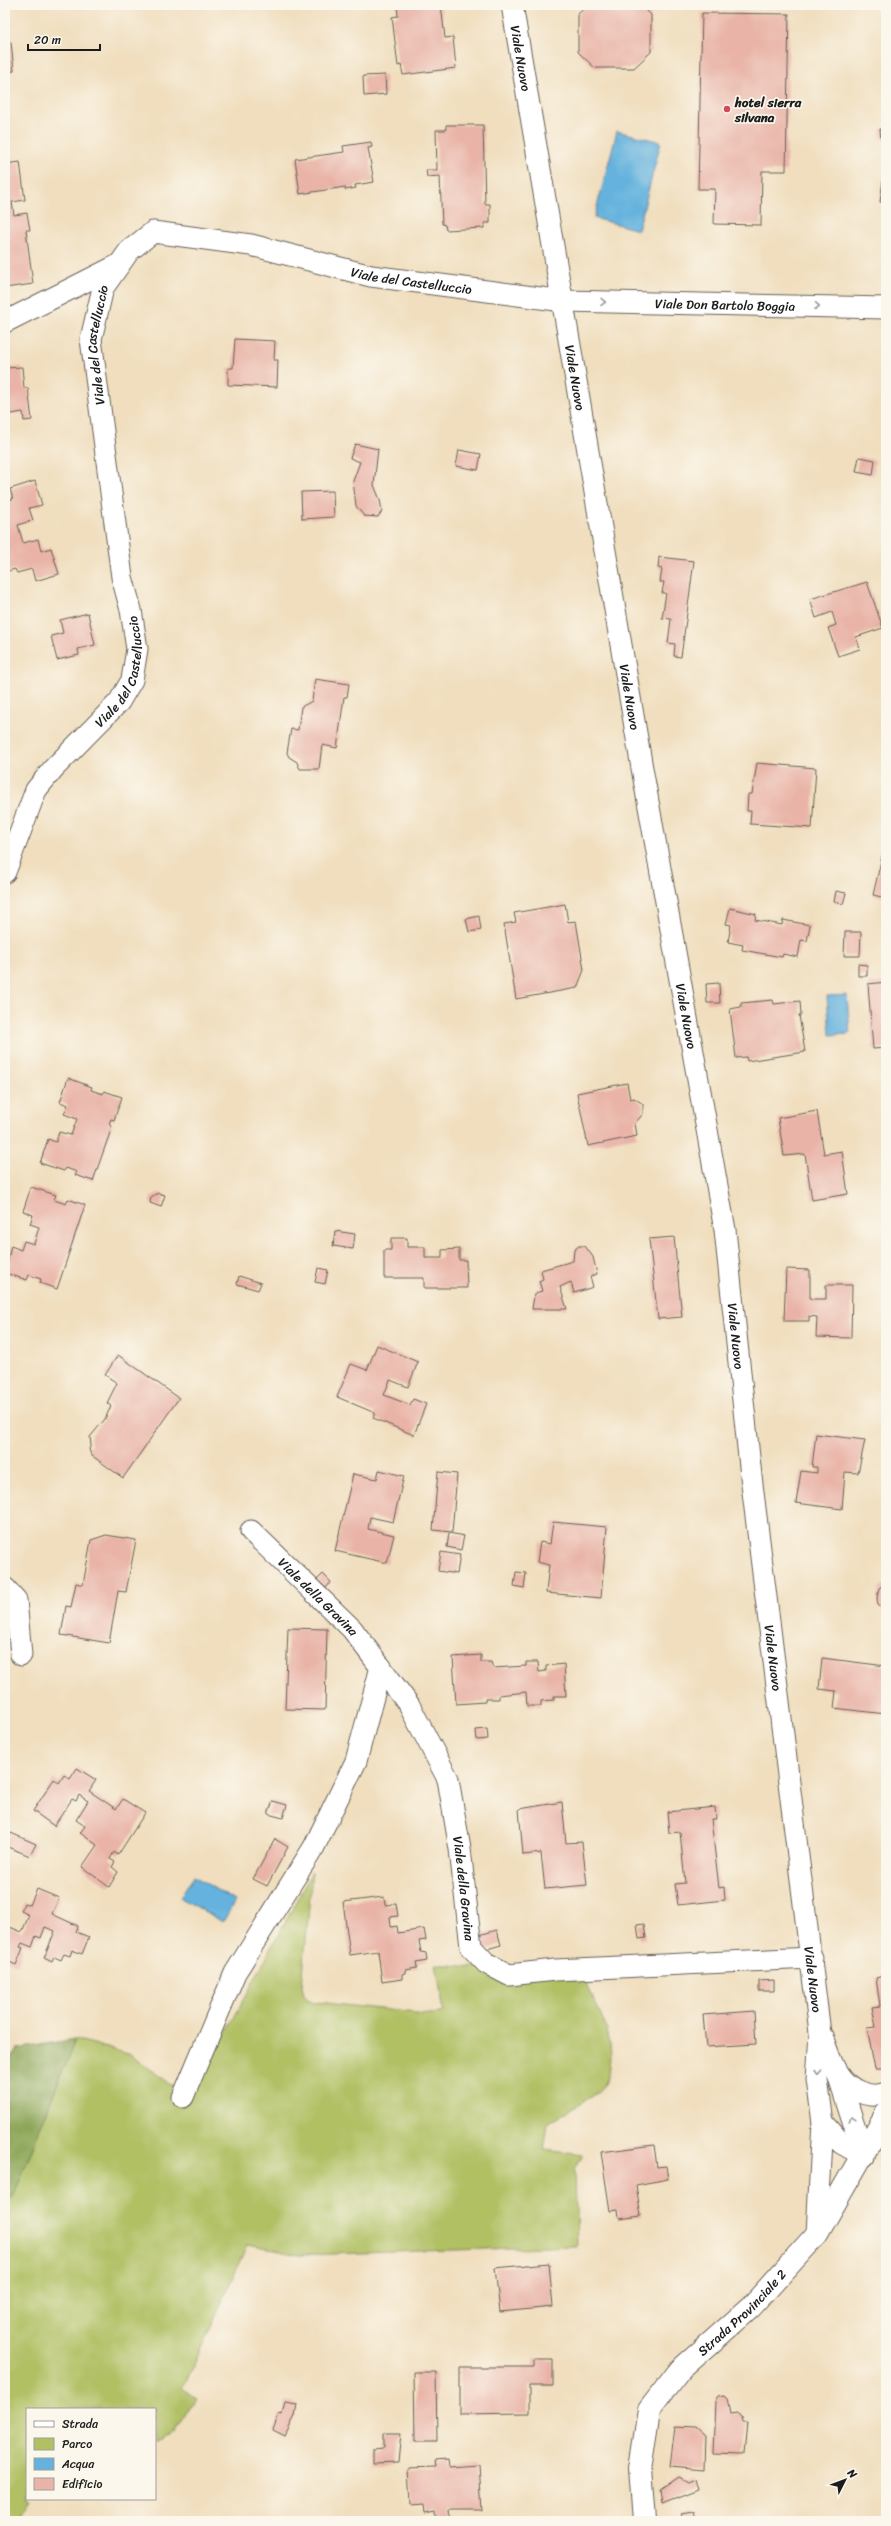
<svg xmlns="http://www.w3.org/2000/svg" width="891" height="2526" viewBox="0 0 891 2526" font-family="Sriracha,sans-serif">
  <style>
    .green { fill: #b0c063; stroke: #666e40 }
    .forest { fill: #8ca659; stroke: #54613a }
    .water { fill: #65b2de; stroke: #40677d }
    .building { fill: #e9b4a7 }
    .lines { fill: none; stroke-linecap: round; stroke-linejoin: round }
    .minor-casing { stroke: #666055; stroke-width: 23 }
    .tertiary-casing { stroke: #666055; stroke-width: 24 }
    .minor { stroke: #fff; stroke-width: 21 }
    .tertiary { stroke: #fff; stroke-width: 22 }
    .oneway { stroke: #999 }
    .poi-dot { fill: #d1495b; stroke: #fbf7ec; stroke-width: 1.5 }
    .labels { text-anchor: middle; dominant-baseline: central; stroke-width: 3.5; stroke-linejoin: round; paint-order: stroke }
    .street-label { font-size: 13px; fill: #1c1c1c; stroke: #fbf7ec }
    .poi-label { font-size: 13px; font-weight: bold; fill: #1c1c1c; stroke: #fbf7ec; text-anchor: start }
  </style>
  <rect width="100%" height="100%" fill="#fbf7ec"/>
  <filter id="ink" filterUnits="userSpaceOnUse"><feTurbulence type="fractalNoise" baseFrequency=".025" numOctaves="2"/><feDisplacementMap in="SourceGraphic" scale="8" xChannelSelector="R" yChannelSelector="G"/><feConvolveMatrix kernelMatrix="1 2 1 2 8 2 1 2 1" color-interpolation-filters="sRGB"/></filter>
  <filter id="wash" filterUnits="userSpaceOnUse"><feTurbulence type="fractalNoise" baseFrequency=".012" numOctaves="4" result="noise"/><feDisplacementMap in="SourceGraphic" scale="16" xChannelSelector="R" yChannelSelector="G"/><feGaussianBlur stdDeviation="0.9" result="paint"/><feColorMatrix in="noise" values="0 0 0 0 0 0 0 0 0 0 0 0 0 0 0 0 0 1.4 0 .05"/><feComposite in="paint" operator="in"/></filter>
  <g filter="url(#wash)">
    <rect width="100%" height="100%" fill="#f0debe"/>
    <path class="green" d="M 312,1872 L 302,1986 L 304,1996 L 309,2001 L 433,2015 L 444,2012 L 436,1964 L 582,1975 C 598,2008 625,2052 602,2087 C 596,2096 558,2116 548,2123 L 544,2150 L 583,2155 L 575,2170 L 577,2246 L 300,2255 L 247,2245 L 183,2389 L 197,2398 L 173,2434 L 155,2443 L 155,2409 L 27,2409 L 27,2499 L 29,2499 L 15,2521 L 5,2521 L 5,2206 L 16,2190 L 75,2039 L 132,2055 L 190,2100 Z"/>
    <path class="forest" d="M 75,2039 L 16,2190 L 5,2206 L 5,2070 L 17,2049 Z"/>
    <g class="water">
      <path d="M 617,131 L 661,142 L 638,230 L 594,218 Z"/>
      <path d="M 847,995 L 850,1034 L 830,1035 L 827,996 Z"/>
      <path d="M 194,1876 L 235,1901 L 223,1922 L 180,1898 Z"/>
    </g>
    <g id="blocks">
      <g class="building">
        <path d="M 397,5 L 441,5 L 445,38 L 453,37 L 456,68 L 403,75 L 401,65 L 398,66 L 392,17 L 398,16 Z"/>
        <path d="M 588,5 L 641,5 L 651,15 L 651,52 L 634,68 L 595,68 L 578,52 L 578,14 Z"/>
        <path d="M 702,13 L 789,14 L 786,171 L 762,171 L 761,225 L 714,224 L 715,189 L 698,189 Z"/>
        <path d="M 5,42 L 11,42 L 14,71 L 5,72 Z"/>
        <path d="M 385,75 L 386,94 L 364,96 L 363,76 Z"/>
        <path d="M 446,125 L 483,125 L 485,204 L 490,204 L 490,223 L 484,223 L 484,228 L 446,230 L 445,225 L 442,224 L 440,176 L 427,177 L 426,170 L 437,170 L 436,130 L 446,130 Z"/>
        <path d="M 886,128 L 886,138 L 881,139 L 880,129 Z"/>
        <path d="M 371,142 L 372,147 L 368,148 L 374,182 L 355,185 L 356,188 L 345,190 L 345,187 L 300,194 L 295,159 L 344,152 L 343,146 Z"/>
        <path d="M 20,162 L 25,200 L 12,202 L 14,215 L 27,213 L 30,230 L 26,230 L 33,284 L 5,288 L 5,211 L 8,210 L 7,199 L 5,200 L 5,164 Z"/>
        <path d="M 883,181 L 886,182 L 886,203 L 880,202 Z"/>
        <path d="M 235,339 L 275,341 L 274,360 L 278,360 L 277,387 L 228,385 L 228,368 L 233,368 Z"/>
        <path d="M 22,367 L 24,388 L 28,388 L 32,420 L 24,421 L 23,412 L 5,415 L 5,368 Z"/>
        <path d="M 355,444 L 378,449 L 374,485 L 380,500 L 382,511 L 378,517 L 364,516 L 356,506 L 353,481 L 360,462 L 350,458 Z"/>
        <path d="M 459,450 L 481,454 L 478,470 L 456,466 Z"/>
        <path d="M 859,457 L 875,460 L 873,475 L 856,472 Z"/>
        <path d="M 35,481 L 42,505 L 29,508 L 33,520 L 18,525 L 23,543 L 38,539 L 41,551 L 51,548 L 59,574 L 35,581 L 32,569 L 17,573 L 15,569 L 5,572 L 5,501 L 13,499 L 10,489 Z"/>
        <path d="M 333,491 L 334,517 L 302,519 L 301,492 Z"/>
        <path d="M 659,557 L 694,561 L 681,657 L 674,656 L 675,644 L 668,643 L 671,619 L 662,618 L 666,593 L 662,593 L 664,582 L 660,582 L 662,569 L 658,568 Z"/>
        <path d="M 867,582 L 883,628 L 856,637 L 860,649 L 838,656 L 828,628 L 836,625 L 832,612 L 816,618 L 810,599 Z"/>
        <path d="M 88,613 L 95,645 L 78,649 L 79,655 L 57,660 L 51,636 L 63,633 L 60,620 Z"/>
        <path d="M 315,679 L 349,684 L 347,697 L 344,697 L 337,748 L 322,745 L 319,769 L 300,769 L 297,762 L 289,757 L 287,753 L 291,729 L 298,730 L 301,707 L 312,701 Z"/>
        <path d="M 757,763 L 816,768 L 812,828 L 750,824 L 751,811 L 747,811 L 748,794 L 752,794 Z"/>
        <path d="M 884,848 L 886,849 L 886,898 L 873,895 Z"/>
        <path d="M 836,891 L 846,893 L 843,904 L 834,902 Z"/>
        <path d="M 565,904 L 568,922 L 576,921 L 584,970 L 577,988 L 516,999 L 504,924 L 516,922 L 514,913 Z"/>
        <path d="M 730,908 L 756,914 L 755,920 L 782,925 L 783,920 L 810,925 L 807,941 L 801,940 L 798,957 L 783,954 L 782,957 L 742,950 L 743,945 L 728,942 L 731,925 L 726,924 Z"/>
        <path d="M 479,916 L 481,930 L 469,932 L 466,919 Z"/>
        <path d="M 845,932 L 861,932 L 860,956 L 844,956 Z"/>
        <path d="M 858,964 L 867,965 L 867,976 L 858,976 Z"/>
        <path d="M 886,982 L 886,1048 L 873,1049 L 868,984 Z"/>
        <path d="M 719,983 L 720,1003 L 707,1003 L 706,984 Z"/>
        <path d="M 773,1000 L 774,1004 L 800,1001 L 801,1015 L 799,1015 L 805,1052 L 747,1061 L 746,1057 L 736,1058 L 730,1009 L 741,1007 L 741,1003 Z"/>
        <path d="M 68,1078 L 92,1087 L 91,1090 L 103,1094 L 104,1091 L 122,1097 L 114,1120 L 111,1119 L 109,1124 L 112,1127 L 93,1181 L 75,1175 L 77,1172 L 66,1168 L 64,1171 L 40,1163 L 48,1139 L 56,1142 L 59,1132 L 71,1135 L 77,1119 L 64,1114 L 68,1105 L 60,1102 Z"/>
        <path d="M 627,1083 L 630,1099 L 634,1098 L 643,1104 L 643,1114 L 635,1123 L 637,1136 L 588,1146 L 577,1093 Z"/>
        <path d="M 817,1111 L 824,1154 L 842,1151 L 848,1194 L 812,1200 L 805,1154 L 784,1156 L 778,1118 Z"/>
        <path d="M 31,1187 L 56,1195 L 54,1200 L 66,1204 L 68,1199 L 85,1205 L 57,1289 L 40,1283 L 41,1279 L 29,1275 L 27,1280 L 5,1273 L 11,1246 L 21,1250 L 24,1241 L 34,1244 L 39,1227 L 30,1224 L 33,1215 L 23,1211 Z"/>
        <path d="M 158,1193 L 165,1195 L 161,1207 L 150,1203 L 151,1197 Z"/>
        <path d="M 335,1231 L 355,1234 L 353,1249 L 333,1246 Z"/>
        <path d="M 674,1237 L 682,1317 L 658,1319 L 649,1239 Z"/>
        <path d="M 391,1238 L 407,1238 L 407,1247 L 425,1247 L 425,1258 L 442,1258 L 442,1250 L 459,1249 L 459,1260 L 466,1260 L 467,1288 L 424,1288 L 424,1278 L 384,1278 L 384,1250 L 391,1250 Z"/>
        <path d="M 579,1246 L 585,1246 L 593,1257 L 597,1274 L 590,1276 L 593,1287 L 574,1293 L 571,1282 L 560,1287 L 567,1309 L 532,1309 L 534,1296 L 536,1293 L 542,1291 L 539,1281 L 543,1279 L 541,1270 L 573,1261 L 574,1250 Z"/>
        <path d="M 318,1268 L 328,1270 L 325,1284 L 315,1282 Z"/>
        <path d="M 786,1269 L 810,1270 L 810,1299 L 826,1299 L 826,1285 L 852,1285 L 851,1338 L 816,1337 L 817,1317 L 809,1316 L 809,1321 L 784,1321 Z"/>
        <path d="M 239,1276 L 261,1283 L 258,1290 L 237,1284 Z"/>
        <path d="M 377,1345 L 418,1362 L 408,1387 L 390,1380 L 384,1395 L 410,1405 L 413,1399 L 426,1404 L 414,1435 L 373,1418 L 375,1413 L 337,1397 L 351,1364 L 367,1370 Z"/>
        <path d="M 118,1355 L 179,1398 L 123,1478 L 91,1455 L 89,1449 L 91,1445 L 90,1437 L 105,1419 L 111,1406 L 107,1403 L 117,1383 L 105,1375 Z"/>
        <path d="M 816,1434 L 865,1440 L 858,1473 L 845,1472 L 842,1509 L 796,1503 L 801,1471 L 817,1473 L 817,1467 L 812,1467 Z"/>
        <path d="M 379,1470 L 404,1476 L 393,1522 L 370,1517 L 368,1529 L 394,1535 L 387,1563 L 335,1551 L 353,1474 L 377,1479 Z"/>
        <path d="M 438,1472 L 457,1474 L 452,1532 L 433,1530 Z"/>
        <path d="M 553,1522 L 607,1527 L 601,1598 L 546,1593 L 549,1565 L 537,1562 L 540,1542 L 550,1544 Z"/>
        <path d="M 449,1533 L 464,1536 L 461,1550 L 447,1547 Z"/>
        <path d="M 106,1535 L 136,1540 L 126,1592 L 118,1591 L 109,1643 L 61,1635 L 66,1606 L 71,1607 L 76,1583 L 83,1585 L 91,1540 Z"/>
        <path d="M 441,1552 L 460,1555 L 457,1574 L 438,1571 Z"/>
        <path d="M 516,1572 L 526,1573 L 524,1588 L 514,1586 Z"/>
        <path d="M 323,1574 L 331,1582 L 326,1588 L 317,1580 Z"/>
        <path d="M 886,1584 L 886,1612 L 878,1605 L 877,1599 L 879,1588 Z"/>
        <path d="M 288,1628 L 327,1629 L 325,1710 L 285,1709 Z"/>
        <path d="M 481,1655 L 481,1662 L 491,1662 L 493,1668 L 526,1666 L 526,1662 L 538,1662 L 539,1672 L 546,1671 L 546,1666 L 564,1664 L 566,1696 L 554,1696 L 554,1700 L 541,1701 L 541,1706 L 527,1706 L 526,1692 L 499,1695 L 499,1699 L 485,1699 L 485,1702 L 456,1704 L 453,1657 Z"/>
        <path d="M 822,1658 L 886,1666 L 886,1714 L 834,1708 L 836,1691 L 819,1689 Z"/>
        <path d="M 487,1729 L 488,1739 L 477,1740 L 476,1730 Z"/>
        <path d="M 77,1768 L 96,1780 L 89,1791 L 116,1809 L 123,1799 L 145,1813 L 118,1855 L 114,1852 L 110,1859 L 115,1862 L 112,1867 L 118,1872 L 109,1887 L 82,1867 L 97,1845 L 80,1833 L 85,1826 L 76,1820 L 88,1801 L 79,1795 L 76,1801 L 72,1799 L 54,1826 L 33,1811 L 54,1779 L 59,1783 L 64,1775 L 70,1779 Z"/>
        <path d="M 273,1801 L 287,1805 L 283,1818 L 268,1814 Z"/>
        <path d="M 562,1802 L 566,1843 L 582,1842 L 587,1885 L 545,1889 L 541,1853 L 523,1855 L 519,1809 Z"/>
        <path d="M 715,1807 L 716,1819 L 711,1819 L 719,1888 L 724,1887 L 725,1900 L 678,1905 L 675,1884 L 685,1883 L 680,1832 L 669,1833 L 667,1812 Z"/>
        <path d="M 11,1833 L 36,1844 L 30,1856 L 5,1846 Z"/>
        <path d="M 275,1839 L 288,1847 L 267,1886 L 253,1879 Z"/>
        <path d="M 37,1889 L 59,1898 L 52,1914 L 78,1926 L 76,1932 L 89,1937 L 82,1954 L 72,1950 L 70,1956 L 64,1954 L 61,1960 L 54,1957 L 52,1962 L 44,1958 L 55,1931 L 45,1927 L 41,1938 L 36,1936 L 32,1947 L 22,1943 L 20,1947 L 23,1948 L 16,1965 L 5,1960 L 5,1925 L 22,1932 L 29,1915 L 21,1911 L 24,1903 L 30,1905 Z"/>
        <path d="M 384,1897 L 385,1905 L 396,1904 L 398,1916 L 390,1917 L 391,1927 L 397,1926 L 398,1933 L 424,1929 L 426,1940 L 419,1941 L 421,1952 L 426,1953 L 427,1961 L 416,1963 L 417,1968 L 406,1970 L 406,1973 L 402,1974 L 402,1979 L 382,1982 L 378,1951 L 350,1955 L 343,1902 Z"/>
        <path d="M 644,1924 L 646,1938 L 639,1939 L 637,1925 Z"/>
        <path d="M 497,1930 L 501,1945 L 480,1951 L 476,1936 Z"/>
        <path d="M 886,1975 L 886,2069 L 875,2069 L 867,2028 L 876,2027 L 872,2007 L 880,2006 L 876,1978 Z"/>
        <path d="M 774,1980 L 774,1991 L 759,1991 L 759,1981 Z"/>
        <path d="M 754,2011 L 756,2044 L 706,2047 L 703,2015 Z"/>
        <path d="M 654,2145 L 657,2167 L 666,2166 L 668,2179 L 636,2185 L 641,2216 L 619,2219 L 618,2210 L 610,2211 L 601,2152 Z"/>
        <path d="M 549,2263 L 553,2307 L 500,2312 L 495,2268 Z"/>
        <path d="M 534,2359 L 553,2359 L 553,2386 L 529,2386 L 529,2413 L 460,2414 L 460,2367 L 534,2367 Z"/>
        <path d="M 414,2372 L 436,2372 L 437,2442 L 415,2442 Z"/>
        <path d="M 725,2395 L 728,2398 L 731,2413 L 738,2412 L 742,2416 L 743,2422 L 747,2422 L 744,2455 L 713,2454 L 715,2401 L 718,2396 Z"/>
        <path d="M 285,2402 L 297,2404 L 295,2416 L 285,2436 L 273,2430 L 279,2414 L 282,2415 Z"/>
        <path d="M 675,2426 L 696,2427 L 705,2435 L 704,2469 L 670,2466 Z"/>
        <path d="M 384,2433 L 401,2433 L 398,2462 L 373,2463 L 373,2449 L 384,2448 Z"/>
        <path d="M 448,2460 L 449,2467 L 479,2465 L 482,2510 L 449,2510 L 450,2521 L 437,2521 L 436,2510 L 426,2512 L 425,2504 L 410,2505 L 408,2468 L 435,2467 L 434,2461 Z"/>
        <path d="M 679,2477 L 688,2482 L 695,2479 L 698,2490 L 662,2504 L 660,2490 Z"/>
        <path d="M 694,2511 L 696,2519 L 684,2521 L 682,2513 Z"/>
        <path d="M 77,2517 L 87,2521 L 73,2521 Z"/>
      </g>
    </g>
  </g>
  <g filter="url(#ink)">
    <use href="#blocks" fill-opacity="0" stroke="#666055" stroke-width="1"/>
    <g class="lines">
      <g class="minor-casing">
        <g id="minor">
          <path id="s1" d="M 512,5 L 642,768 L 725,1230 L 751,1476 L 820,2033 L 817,2080 L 823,2122 L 817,2234"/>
          <path d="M 5,322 L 118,265"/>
          <path id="s2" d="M 5,872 L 36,790 L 53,769 L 119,702 L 132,680 L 137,649 L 131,610 L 122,577 L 91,339 L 103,288 L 129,251 L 153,232 L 251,245 L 371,276 L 564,301 L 886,308"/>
          <path id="s3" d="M 251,1531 L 352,1629 L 409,1705 L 448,1779 L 460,1849 L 471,1947 L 486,1963 L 509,1975 L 555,1970 L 812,1958"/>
          <path d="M 5,1588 L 16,1600 L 21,1655"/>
          <path d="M 822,2037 C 827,2049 831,2064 838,2074 C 848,2089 869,2100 886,2093"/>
          <path d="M 838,2075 L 864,2156"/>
          <path d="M 183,2097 L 235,1973 L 314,1847 L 356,1761 L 381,1667"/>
          <path d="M 823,2122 L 841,2143 L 864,2156"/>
        </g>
      </g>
      <g class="tertiary-casing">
        <g id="tertiary">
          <path id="s4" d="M 644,2521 L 640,2468 L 649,2410 L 680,2370 L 751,2307 L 817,2234 L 886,2114"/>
        </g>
      </g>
      <use href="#minor" class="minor"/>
      <use href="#tertiary" class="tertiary"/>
    </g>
    <defs><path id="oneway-chevron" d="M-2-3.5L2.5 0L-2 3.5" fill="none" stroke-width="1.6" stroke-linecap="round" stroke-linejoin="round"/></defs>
    <g class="oneway">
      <use href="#oneway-chevron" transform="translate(603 302) rotate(1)"/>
      <use href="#oneway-chevron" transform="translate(817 306) rotate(1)"/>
      <use href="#oneway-chevron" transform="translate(818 2072) rotate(93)"/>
      <use href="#oneway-chevron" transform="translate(852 2119) rotate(-108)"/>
    </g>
  </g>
  <circle class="poi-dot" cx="727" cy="109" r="4"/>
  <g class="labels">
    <g class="street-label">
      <text stroke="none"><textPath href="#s1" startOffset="54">Viale Nuovo</textPath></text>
      <text stroke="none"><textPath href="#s2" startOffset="971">Viale del Castelluccio</textPath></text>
      <text stroke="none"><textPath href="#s2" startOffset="1286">Viale Don Bartolo Boggia</textPath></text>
      <text stroke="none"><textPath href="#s2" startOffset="574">Viale del Castelluccio</textPath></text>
      <text stroke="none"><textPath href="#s1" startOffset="378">Viale Nuovo</textPath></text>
      <text stroke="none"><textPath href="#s2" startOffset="238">Viale del Castelluccio</textPath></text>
      <text stroke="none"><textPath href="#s1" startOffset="702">Viale Nuovo</textPath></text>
      <text stroke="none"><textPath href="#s1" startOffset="1026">Viale Nuovo</textPath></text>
      <text stroke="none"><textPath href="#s1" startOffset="1350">Viale Nuovo</textPath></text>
      <text stroke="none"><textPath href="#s3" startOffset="94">Viale della Gravina</textPath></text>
      <text stroke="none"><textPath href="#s1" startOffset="1674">Viale Nuovo</textPath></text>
      <text stroke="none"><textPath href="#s3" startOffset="430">Viale della Gravina</textPath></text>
      <text stroke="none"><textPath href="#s1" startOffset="1998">Viale Nuovo</textPath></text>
      <text stroke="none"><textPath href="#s4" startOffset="247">Strada Provinciale 2</textPath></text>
    </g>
    <g class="poi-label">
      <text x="735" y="102">hotel sierra<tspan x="735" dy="15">silvana</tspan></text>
    </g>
  </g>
  <rect width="891" height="2526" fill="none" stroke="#fbf7ec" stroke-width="20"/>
  <rect x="26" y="2408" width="130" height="92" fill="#fbf7ec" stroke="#a29f99"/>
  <rect x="34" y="2421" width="20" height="6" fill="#ffffff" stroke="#a29f99"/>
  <text x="62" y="2428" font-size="12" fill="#1c1c1c">Strada</text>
  <rect x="34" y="2438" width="20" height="12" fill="#b0c063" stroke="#a29f99"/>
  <text x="62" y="2448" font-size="12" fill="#1c1c1c">Parco</text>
  <rect x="34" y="2458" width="20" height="12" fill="#65b2de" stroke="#a29f99"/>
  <text x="62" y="2468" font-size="12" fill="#1c1c1c">Acqua</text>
  <rect x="34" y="2478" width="20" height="12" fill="#e9b4a7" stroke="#a29f99"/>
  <text x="62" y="2488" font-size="12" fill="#1c1c1c">Edificio</text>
  <g transform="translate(845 2480) rotate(48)" stroke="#fbf7ec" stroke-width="3" paint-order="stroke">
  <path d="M0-3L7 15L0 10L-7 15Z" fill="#1c1c1c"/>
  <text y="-6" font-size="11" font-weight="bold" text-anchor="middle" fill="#1c1c1c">N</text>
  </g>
  <path d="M28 44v6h72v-6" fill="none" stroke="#1c1c1c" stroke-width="2"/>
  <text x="34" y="44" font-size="12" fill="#1c1c1c" stroke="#fbf7ec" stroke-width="3" paint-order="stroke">20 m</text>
</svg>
